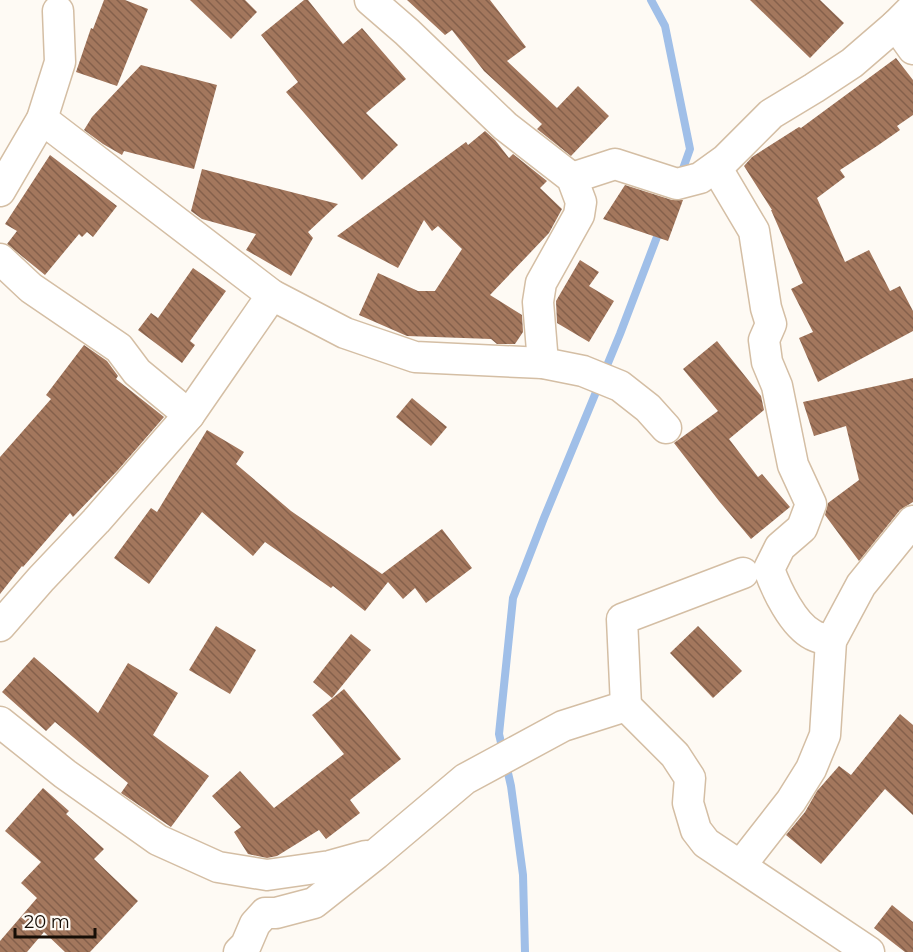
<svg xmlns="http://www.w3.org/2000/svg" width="913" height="952" viewBox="0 0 913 952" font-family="Montserrat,sans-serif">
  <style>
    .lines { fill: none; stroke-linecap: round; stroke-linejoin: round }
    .stream { stroke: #a0bfe8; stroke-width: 8 }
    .building { fill: url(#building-back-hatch) }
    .minor-casing { stroke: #d4bea4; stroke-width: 33 }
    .minor { stroke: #fff; stroke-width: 30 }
  </style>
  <defs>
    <pattern id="building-back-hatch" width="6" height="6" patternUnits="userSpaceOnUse" patternTransform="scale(1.5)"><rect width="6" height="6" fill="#a3775d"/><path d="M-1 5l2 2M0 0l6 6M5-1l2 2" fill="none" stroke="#84604b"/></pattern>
  </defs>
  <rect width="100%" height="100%" fill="#fefaf4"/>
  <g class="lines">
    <g class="stream">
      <path d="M 651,0 L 665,26 L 690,149 L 680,177"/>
      <path d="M 525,952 L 523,875 L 511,786 L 499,734 L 513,598 L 544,518 L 620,334 L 660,229"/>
    </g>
  </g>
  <g class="building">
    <path d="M 104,0 L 125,0 L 148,9 L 117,86 L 76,72 L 91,28 L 93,29 Z"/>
    <path d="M 190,0 L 245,0 L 257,12 L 231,39 Z"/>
    <path d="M 304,0 L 308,0 L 343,44 L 362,28 L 406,79 L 366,113 L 398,145 L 362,180 L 286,92 L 298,82 L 261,35 Z"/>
    <path d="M 407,0 L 490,0 L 526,47 L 507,61 L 557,108 L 578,86 L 609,116 L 571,156 L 537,129 L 542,124 L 484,71 L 452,30 L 445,35 Z"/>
    <path d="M 750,0 L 820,0 L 844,23 L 810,58 Z"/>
    <path d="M 896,58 L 913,80 L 913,115 L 897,126 L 900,130 L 877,146 L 840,170 L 845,177 L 817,198 L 845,262 L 869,250 L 890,291 L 900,286 L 913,311 L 913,331 L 818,382 L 799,338 L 813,332 L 791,289 L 803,283 L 771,210 L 772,210 L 744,166 L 752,157 L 799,127 L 801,128 Z"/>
    <path d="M 141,65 L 217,85 L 194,169 L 124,151 L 122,155 L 103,144 L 84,130 L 92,117 Z"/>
    <path d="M 485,131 L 495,140 L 509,158 L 513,154 L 547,181 L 540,188 L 562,209 L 549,233 L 490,295 L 522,315 L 523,332 L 515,344 L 497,344 L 491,339 L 407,336 L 359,315 L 378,273 L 418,291 L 435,291 L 462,249 L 438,226 L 432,231 L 424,220 L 398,268 L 337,236 L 466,142 L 468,145 Z"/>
    <path d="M 50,155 L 117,206 L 93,237 L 87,232 L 82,237 L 79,234 L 45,275 L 7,244 L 17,231 L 5,224 Z"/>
    <path d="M 202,169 L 338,204 L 308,232 L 313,238 L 291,276 L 246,250 L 256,234 L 202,219 L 191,211 Z"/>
    <path d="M 625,185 L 672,200 L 683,200 L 668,241 L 603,219 Z"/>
    <path d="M 580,260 L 599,272 L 589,286 L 614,301 L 589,342 L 557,323 L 556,301 Z"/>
    <path d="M 193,268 L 226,291 L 190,341 L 195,345 L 182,363 L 138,330 L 151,313 L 158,318 Z"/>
    <path d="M 717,341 L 761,396 L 764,410 L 729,439 L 758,477 L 762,474 L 790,507 L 751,539 L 719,501 L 674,443 L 718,411 L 683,369 Z"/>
    <path d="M 84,345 L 107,361 L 118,376 L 116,379 L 164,417 L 118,470 L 73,517 L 70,513 L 23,567 L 22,566 L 0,594 L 0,457 L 51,399 L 46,395 Z"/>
    <path d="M 913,378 L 913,502 L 900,510 L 859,561 L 825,515 L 828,503 L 859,480 L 846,426 L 814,436 L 803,402 Z"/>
    <path d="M 412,398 L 447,427 L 431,446 L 396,417 Z"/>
    <path d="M 207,430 L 244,452 L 236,464 L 291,511 L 382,574 L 442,529 L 472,568 L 426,603 L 415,588 L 403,599 L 388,582 L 365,611 L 333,586 L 331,588 L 265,542 L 253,556 L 202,512 L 149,584 L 114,558 L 151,508 L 157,512 Z"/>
    <path d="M 216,626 L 256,650 L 230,694 L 189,670 Z"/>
    <path d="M 698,626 L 742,671 L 713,698 L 670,653 Z"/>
    <path d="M 351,634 L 371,650 L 332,698 L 313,682 Z"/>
    <path d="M 34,657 L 98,713 L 128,663 L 178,693 L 153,735 L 209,776 L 171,827 L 121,793 L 128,783 L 55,722 L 46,731 L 2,692 Z"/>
    <path d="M 344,689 L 401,759 L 350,800 L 360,813 L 326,839 L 319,830 L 277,856 L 267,858 L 248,854 L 234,832 L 241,827 L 212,796 L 240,771 L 274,808 L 344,754 L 312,715 Z"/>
    <path d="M 900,714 L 913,725 L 913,815 L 885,789 L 821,864 L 786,835 L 805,812 L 817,791 L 839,766 L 851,775 Z"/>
    <path d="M 43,788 L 69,811 L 66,814 L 104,849 L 94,859 L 138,901 L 90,952 L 65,952 L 44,932 L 27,952 L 0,952 L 0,941 L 37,898 L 21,883 L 41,862 L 5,831 Z"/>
    <path d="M 892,905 L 913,922 L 913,952 L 905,952 L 874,928 Z"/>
  </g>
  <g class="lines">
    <g class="minor-casing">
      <g id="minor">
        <path d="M 370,0 L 407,32 L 505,126 L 572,178 L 581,202 L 579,215 L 541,283 L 538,302 L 543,363"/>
        <path d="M 896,25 L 913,49"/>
        <path d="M 42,119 L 272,295 L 345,333 L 415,357 L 543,363 L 583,371 L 620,386 L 648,408 L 666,428"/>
        <path d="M 716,167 L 754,231 L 766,308 L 771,324 L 764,340 L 767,362 L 777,386 L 793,465 L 811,504 L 802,528 L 780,547 L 769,569 C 776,589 793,625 813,635 C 818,638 825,639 831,641"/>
        <path d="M 572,178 L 615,164 L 677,184 L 700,178 L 725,160 L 771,114 L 814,88 L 852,63 L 896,25 L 913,8"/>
        <path d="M 0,191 L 42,119 L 60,62 L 58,11"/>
        <path d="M 0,259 L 31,288 L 119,348 L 137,372 L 189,415"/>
        <path d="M 0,626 L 41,579 L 96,521 L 189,415 L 272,295"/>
        <path d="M 626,706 L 675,755 L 690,778 L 688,803 L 696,830 L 706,843 L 869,952"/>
        <path d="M 0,722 L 65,774 L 158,840 L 218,867 L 267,875 L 330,866 L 366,856"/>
        <path d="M 741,865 L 791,801 L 811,769 L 825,735 L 831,641 L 861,585 L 913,521"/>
        <path d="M 239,952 L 246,945 L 255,924 L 265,913 L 276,913 L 314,903 L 376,854 L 465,779 L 563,726 L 626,706 L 622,619 L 743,573"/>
      </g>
    </g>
    <use href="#minor" class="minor"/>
  </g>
  <path d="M15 928v9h80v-9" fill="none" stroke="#160e06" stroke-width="3"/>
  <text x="24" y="928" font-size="18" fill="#160e06" stroke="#fefaf4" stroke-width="4.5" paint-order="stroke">20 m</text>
</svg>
